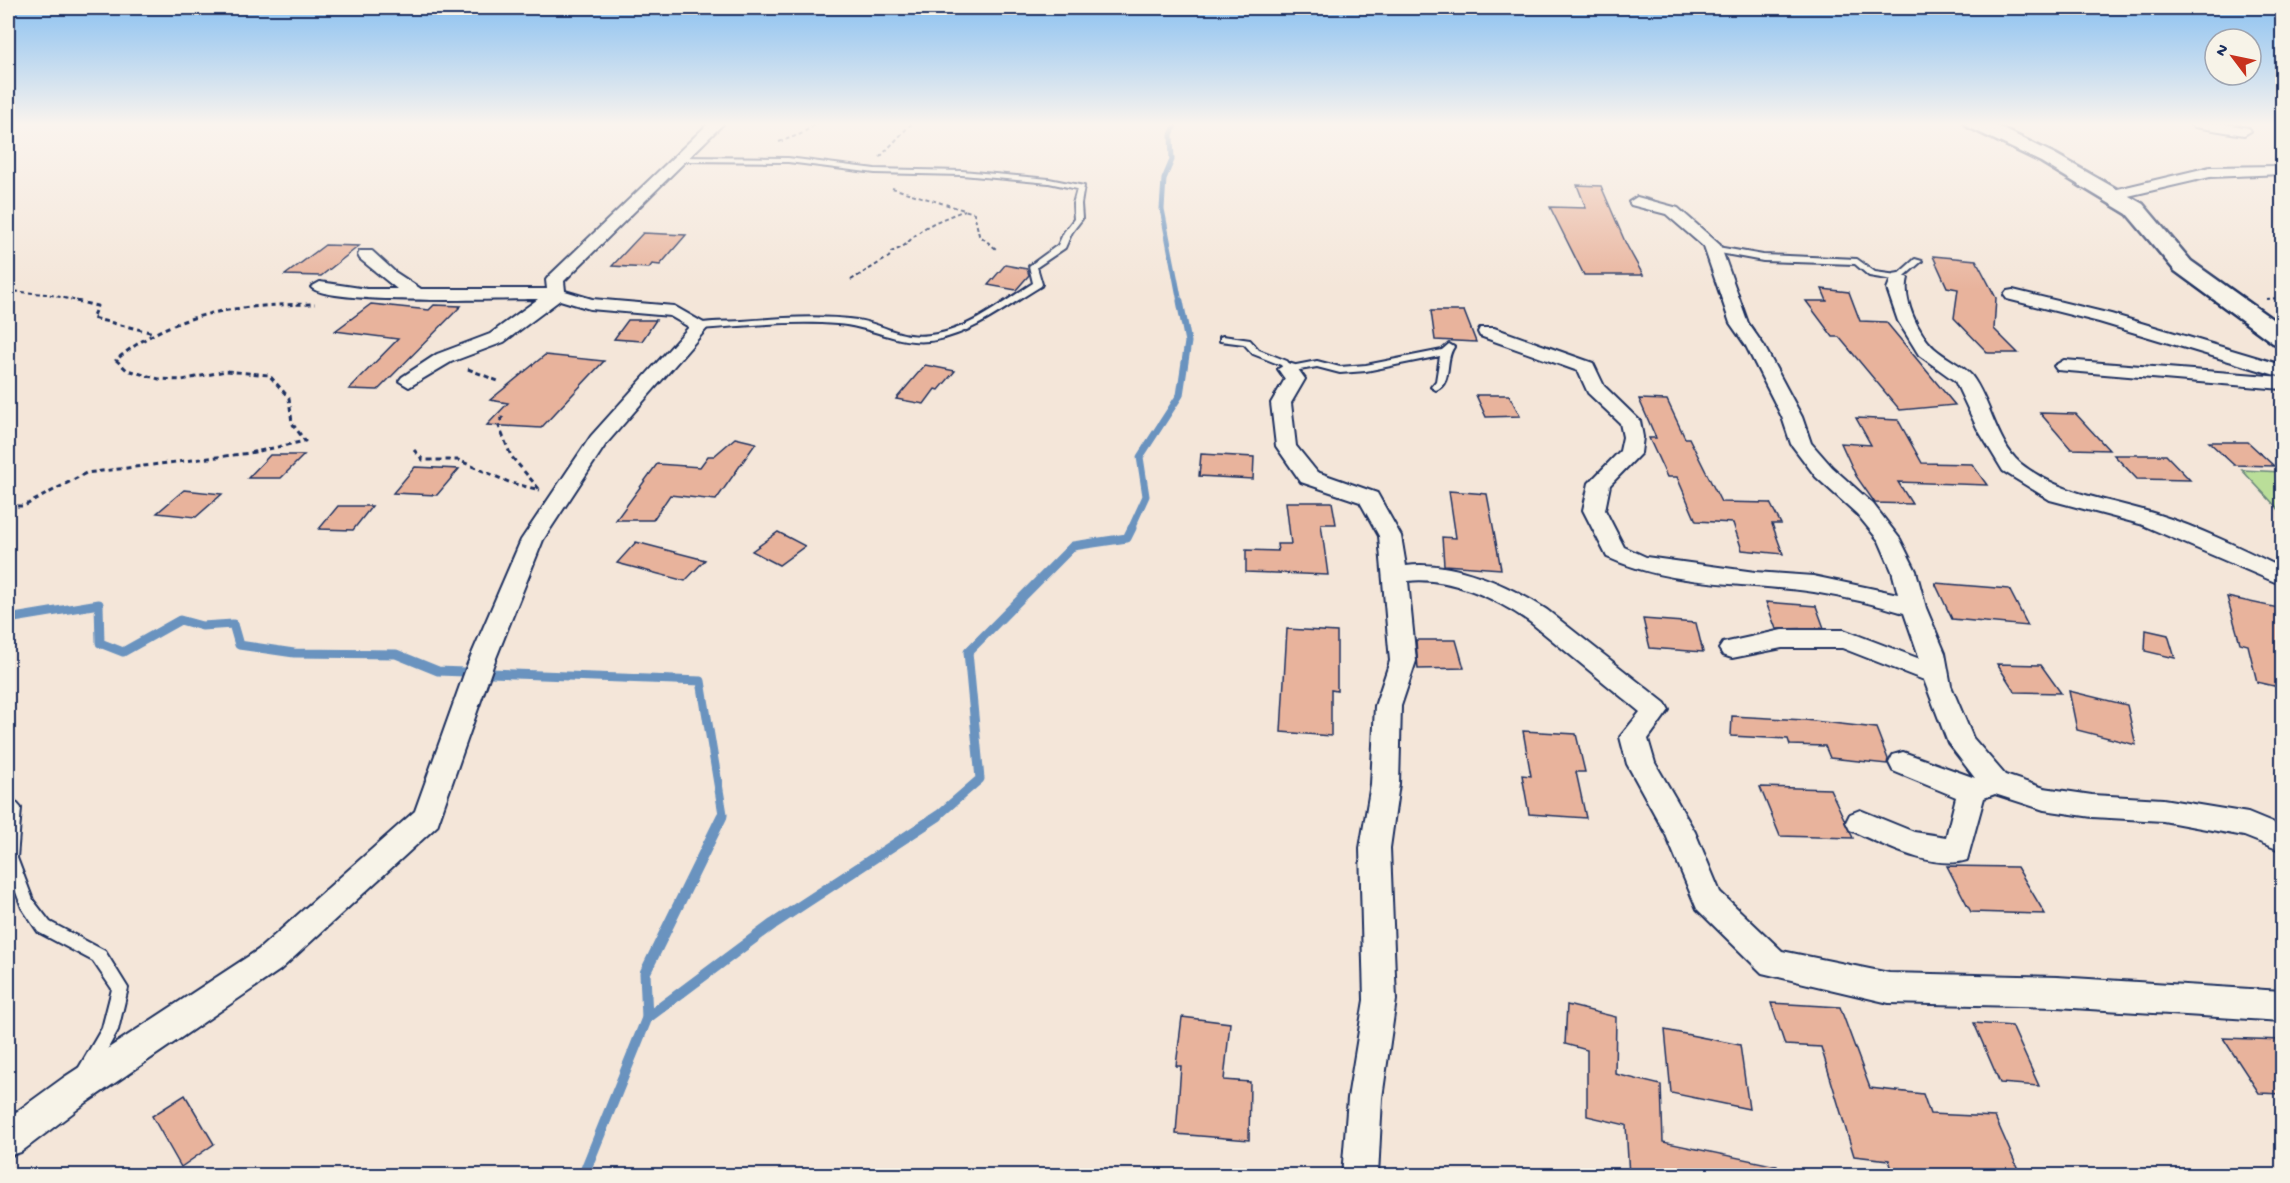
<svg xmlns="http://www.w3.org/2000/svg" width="2290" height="1183" viewBox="0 0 2290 1183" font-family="'Gochi Hand',sans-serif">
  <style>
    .green { fill: #bade99; stroke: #6a867c; stroke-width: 1.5 }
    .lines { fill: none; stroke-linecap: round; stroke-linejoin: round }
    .stream-far3 { stroke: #6b93bf; stroke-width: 5 }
    .stream-far2 { stroke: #6b93bf; stroke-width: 7 }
    .stream-far1 { stroke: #6b93bf; stroke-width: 9 }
    .stream { stroke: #6b93bf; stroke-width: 11 }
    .building { fill: #e8b39c; stroke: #1b2f5e; stroke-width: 1.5 }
    .lane-casing { stroke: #1b2f5e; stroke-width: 4 }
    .street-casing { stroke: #1b2f5e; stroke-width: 4 }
    .secondary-casing { stroke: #1b2f5e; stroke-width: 5 }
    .path-far1 { stroke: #1b2f5e; stroke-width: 2; stroke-dasharray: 4 3; stroke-linecap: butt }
    .path { stroke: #1b2f5e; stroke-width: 3; stroke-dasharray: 5 4; stroke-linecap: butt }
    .lane { fill: #f7f3e8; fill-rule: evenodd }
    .street { fill: #f7f3e8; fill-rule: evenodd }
    .secondary { fill: #f7f3e8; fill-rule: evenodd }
  </style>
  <rect width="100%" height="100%" fill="#f4e6d9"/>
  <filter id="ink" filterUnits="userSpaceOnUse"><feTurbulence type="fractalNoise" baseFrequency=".0167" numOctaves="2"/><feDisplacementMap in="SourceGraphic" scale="12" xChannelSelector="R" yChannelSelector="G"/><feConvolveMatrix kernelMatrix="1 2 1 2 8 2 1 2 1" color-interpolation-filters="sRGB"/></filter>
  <g filter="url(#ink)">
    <path class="green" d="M 2242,470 L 2282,472 L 2282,513 Z"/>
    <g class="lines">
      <path class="stream-far3" d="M 1176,123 L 1171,135 L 1172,160 L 1164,179 L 1162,209 L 1180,302"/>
      <path class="stream-far2" d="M 1131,529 L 1146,496 L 1140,457 L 1180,395 L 1188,342 L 1180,301"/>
      <g class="stream-far1">
        <path d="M 8,619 L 99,604 L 100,643 L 123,652 L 180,620 L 202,626 L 233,624 L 239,645 L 294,653 L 396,654 L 438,671 L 701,681 L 723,814 L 721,818"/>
        <path d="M 935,818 L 980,779 L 968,652 L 1073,546 L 1127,538 L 1132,528"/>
      </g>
      <g class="stream">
        <path d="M 647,1018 L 645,973 L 722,816"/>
        <path d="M 583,1176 L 647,1018 L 773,924 L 938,816"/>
      </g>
    </g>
    <g class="building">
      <path d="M 1577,185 L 1601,186 L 1626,244 L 1643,275 L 1584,275 L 1550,207 L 1586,208 Z"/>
      <path d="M 643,233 L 686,235 L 660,265 L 652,264 L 649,268 L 612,266 Z"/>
      <path d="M 325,245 L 359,246 L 321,276 L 285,275 Z"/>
      <path d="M 1933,256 L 1976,260 L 1996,298 L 1994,329 L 2018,353 L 1988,353 L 1954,318 L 1958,289 L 1947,287 Z"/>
      <path d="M 1005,265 L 1027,269 L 1029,275 L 1016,290 L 988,285 Z"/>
      <path d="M 1822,289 L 1849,292 L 1860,321 L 1886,322 L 1955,405 L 1900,410 L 1839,337 L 1833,337 L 1806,301 L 1827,301 Z"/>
      <path d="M 371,304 L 429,310 L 434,305 L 461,306 L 378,390 L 349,389 L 398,339 L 335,331 Z"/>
      <path d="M 1431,311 L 1464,311 L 1476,342 L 1435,340 Z"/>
      <path d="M 628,320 L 656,320 L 642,341 L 614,339 Z"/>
      <path d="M 545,355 L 604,361 L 541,428 L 487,425 L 508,403 L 490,400 Z"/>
      <path d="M 925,365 L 955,371 L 939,390 L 935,389 L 924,404 L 896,399 Z"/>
      <path d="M 1476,395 L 1509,395 L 1520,416 L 1486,417 Z"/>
      <path d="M 1639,399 L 1667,400 L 1685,438 L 1689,438 L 1721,502 L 1770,503 L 1781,524 L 1772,524 L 1783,554 L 1742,550 L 1733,523 L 1696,521 L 1677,477 L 1667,477 L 1649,438 L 1656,438 Z"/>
      <path d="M 2040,413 L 2076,414 L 2109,450 L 2071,449 Z"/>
      <path d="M 1856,418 L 1898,420 L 1922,463 L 1972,464 L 1987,485 L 1898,482 L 1912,504 L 1875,503 L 1856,476 L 1841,443 L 1871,445 Z"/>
      <path d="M 735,438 L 756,443 L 716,500 L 670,495 L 653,520 L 616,520 L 657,464 L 700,467 L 708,456 L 714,456 Z"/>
      <path d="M 2209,442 L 2248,442 L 2274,466 L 2234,465 Z"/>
      <path d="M 1201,454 L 1254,457 L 1253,479 L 1199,476 Z"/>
      <path d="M 270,455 L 304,455 L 281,478 L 248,478 Z"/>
      <path d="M 2114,455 L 2166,455 L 2190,480 L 2137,479 Z"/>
      <path d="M 415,467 L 459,469 L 437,495 L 393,493 Z"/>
      <path d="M 184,490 L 222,494 L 196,517 L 157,513 Z"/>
      <path d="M 1449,491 L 1487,494 L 1501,569 L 1444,565 L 1442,537 L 1456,538 Z"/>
      <path d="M 1286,502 L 1332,502 L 1336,524 L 1321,524 L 1328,575 L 1246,572 L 1246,550 L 1278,551 L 1277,544 L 1291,544 Z"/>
      <path d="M 338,506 L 372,506 L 353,530 L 319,529 Z"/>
      <path d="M 778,532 L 805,546 L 779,565 L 752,551 Z"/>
      <path d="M 636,542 L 678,553 L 705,560 L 685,581 L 617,563 Z"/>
      <path d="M 1935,583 L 2009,589 L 2028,626 L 1952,619 Z"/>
      <path d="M 2227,597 L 2283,609 L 2283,688 L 2257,682 L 2248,645 L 2240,643 Z"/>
      <path d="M 1766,602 L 1816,606 L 1824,628 L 1776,629 Z"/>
      <path d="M 1643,619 L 1696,623 L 1703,652 L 1650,648 Z"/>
      <path d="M 1287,629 L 1337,632 L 1337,691 L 1331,690 L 1331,736 L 1281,732 Z"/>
      <path d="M 2146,630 L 2168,635 L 2175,658 L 2145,651 Z"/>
      <path d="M 1416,640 L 1456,640 L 1464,668 L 1418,669 Z"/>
      <path d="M 1997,664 L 2041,665 L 2061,693 L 2015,692 Z"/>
      <path d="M 2069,691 L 2127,705 L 2136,745 L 2077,730 Z"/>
      <path d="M 1732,716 L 1805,720 L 1876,728 L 1888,759 L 1887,764 L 1830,758 L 1825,746 L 1790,745 L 1788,739 L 1731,736 Z"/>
      <path d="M 1523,731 L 1576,734 L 1585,772 L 1576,772 L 1586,818 L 1529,814 L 1522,775 L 1531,776 Z"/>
      <path d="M 1760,787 L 1830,789 L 1853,838 L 1780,836 Z"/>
      <path d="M 1947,866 L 2017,867 L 2045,914 L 1971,912 Z"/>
      <path d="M 1771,1003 L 1840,1007 L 1870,1088 L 1923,1094 L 1930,1114 L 1995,1117 L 2021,1176 L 1894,1176 L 1889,1160 L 1854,1156 L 1821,1047 L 1785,1045 Z"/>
      <path d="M 1567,1005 L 1616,1017 L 1615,1074 L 1661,1085 L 1663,1142 L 1777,1166 L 1776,1176 L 1629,1176 L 1626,1125 L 1587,1116 L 1587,1050 L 1565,1044 Z"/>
      <path d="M 1182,1017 L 1230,1023 L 1224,1080 L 1250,1082 L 1249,1140 L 1176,1134 L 1181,1066 L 1176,1066 Z"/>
      <path d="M 1974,1023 L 2012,1026 L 2039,1086 L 2000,1083 Z"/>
      <path d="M 1665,1030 L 1740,1045 L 1749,1109 L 1671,1093 Z"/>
      <path d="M 2223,1038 L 2283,1040 L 2283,1094 L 2259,1093 Z"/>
      <path d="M 185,1095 L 214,1144 L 181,1167 L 152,1116 Z"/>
    </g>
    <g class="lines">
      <g class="lane-casing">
        <g id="lane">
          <path d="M 678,157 L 788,158 L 875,169 L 962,171 L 1049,179 L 1084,186 L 1081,204 L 1082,219 L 1072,232 L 1065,248 L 1037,267 L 1042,284 L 1041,286 C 1007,306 976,332 936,340 C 900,347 872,326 837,324 C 792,320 746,326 700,329 L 695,326 L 697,324 C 711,321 727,322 742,321 C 780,318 819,315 857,320 C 888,325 900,341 937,334 C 973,327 1003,302 1033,283 L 1029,266 L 1058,245 L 1064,232 L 1074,219 L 1073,204 L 1077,189 L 1049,183 L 962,175 L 875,173 L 788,162 L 681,161 L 678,161 Z"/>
          <path d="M 1712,246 L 1763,255 L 1857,259 L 1875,272 L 1897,275 L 1915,259 L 1922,261 L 1899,281 L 1869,276 L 1855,264 L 1763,261 L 1709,251 L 1708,249 Z"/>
          <path d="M 1223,336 L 1250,340 L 1259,350 L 1287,361 L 1291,366 L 1317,361 L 1340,367 L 1366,365 L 1442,350 L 1449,344 L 1454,347 C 1444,360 1453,383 1436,390 L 1431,387 L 1436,381 L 1440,356 L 1366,371 L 1340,373 L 1317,367 L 1288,372 L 1285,371 L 1281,365 L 1253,354 L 1244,344 L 1220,341 L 1220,337 Z"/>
          <path d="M 8,797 L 13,799 L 21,808 L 17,858 L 33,900 L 50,922 L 105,951 L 128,988 L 118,1030 L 92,1077 L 86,1079 L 80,1077 L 77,1071 L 102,1028 L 112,989 L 93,961 L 38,932 L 22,908 L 8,871 Z"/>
        </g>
      </g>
      <g class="street-casing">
        <g id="street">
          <path d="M 709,123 L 724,123 L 564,281 L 565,291 L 592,299 L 674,306 L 709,326 L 606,444 L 543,540 L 494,663 L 437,826 L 280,970 L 87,1102 L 21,1152 L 8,1156 L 8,1118 L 63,1078 L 258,950 L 415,811 L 468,663 L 521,540 L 591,436 L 689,327 L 670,316 L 590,309 L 560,300 L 504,342 L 451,362 L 409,387 L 399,381 L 402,377 L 437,354 L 490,334 L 538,299 C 507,299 324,305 311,287 L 320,282 L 367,289 L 397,289 L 360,259 L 358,255 L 360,251 L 372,251 L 395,272 L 421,289 L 547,289 L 546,280 L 549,276 Z"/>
          <path d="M 2188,123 L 2221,123 L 2249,128 L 2251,131 L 2244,135 L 2195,127 Z"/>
          <path d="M 2277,166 L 2282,168 L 2282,174 L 2210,177 L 2111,200 L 2103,195 L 2105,192 L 2210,167 Z"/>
          <path d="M 1637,197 L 1678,208 L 1720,245 L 1748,323 L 1764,346 L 1802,417 L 1811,443 L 1832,467 L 1873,504 L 1900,539 L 1916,571 L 1926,608 L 1945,653 L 1951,686 L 1973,738 L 2005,775 L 2044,788 L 2092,795 L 2163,799 L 2248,813 L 2282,827 L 2282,851 L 2244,836 L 2163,821 L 2092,817 L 2044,810 L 1995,794 L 1984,798 L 1967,860 C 1933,871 1882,844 1850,830 L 1846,822 L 1850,814 L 1860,810 L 1914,832 L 1946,837 L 1956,797 L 1893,771 L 1889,763 L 1893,755 L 1903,752 L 1975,778 L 1948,743 L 1924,680 L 1842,648 L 1782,648 L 1732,658 L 1723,655 L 1719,649 L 1723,643 L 1782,630 L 1844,630 L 1920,659 L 1904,613 C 1875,604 1845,597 1814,592 C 1745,582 1671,587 1607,557 L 1583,510 L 1589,483 L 1620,451 L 1623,437 L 1620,423 L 1588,393 L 1578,371 L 1480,336 L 1478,332 L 1480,328 L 1494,328 L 1593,363 L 1604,386 L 1640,421 L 1643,437 L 1641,453 L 1610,485 L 1605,510 L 1624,547 L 1646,557 L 1755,572 L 1813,576 L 1898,594 L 1892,571 L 1879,541 L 1857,514 L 1816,477 L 1791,444 L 1782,417 L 1746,346 L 1730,323 L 1704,247 L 1666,214 L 1631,205 L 1629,202 Z"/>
          <path d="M 1899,273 L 1908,278 C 1902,299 1918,333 1934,348 C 1945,358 1961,364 1971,375 C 1990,399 1996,442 2020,463 C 2060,495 2109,499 2156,514 C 2200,528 2241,548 2282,568 L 2282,585 L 2140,524 L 2050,500 L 2003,471 L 1977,428 L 1955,381 L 1919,355 L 1898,321 L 1887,289 L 1893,274 Z"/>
          <path d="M 2013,290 L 2111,314 L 2282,365 L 2282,377 L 2099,322 L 2007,299 L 2004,295 L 2007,291 Z"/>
          <path d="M 2064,360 L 2282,377 L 2282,389 L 2057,370 L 2054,366 Z"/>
          <path d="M 1288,363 L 1295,365 L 1305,379 L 1291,403 L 1296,446 L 1317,472 L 1377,493 L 1401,536 L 1406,566 C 1452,560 1509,585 1547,610 L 1665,703 L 1669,710 L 1648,739 L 1655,763 L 1695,832 L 1720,892 L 1782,951 L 1889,973 L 2057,977 L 2282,991 L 2282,1021 L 2057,1007 L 1889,1003 L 1762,973 L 1697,909 L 1666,835 L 1627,764 L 1620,737 L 1640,712 L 1530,622 C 1497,599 1449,576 1408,581 L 1416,661 L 1401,706 L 1399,784 L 1390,848 L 1396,1000 L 1382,1098 L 1378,1176 L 1342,1176 L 1348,1098 L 1364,1000 L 1360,848 L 1371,784 L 1375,706 L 1390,661 L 1379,536 L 1360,502 L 1301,482 L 1276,446 L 1271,403 L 1285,379 L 1278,369 Z"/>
        </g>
      </g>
      <g class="secondary-casing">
        <path id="secondary" d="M 1965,123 L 1991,123 L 2055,154 L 2143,204 L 2191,261 L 2282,326 L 2282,346 L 2273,343 L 2175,271 L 2127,214 L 2041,162 L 1968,127 Z"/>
      </g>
      <g class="path-far1">
        <path d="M 779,142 L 801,134 L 817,123"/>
        <path d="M 880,157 L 912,123"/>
        <path d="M 892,188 L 974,213 L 979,235 L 996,249"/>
        <path d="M 851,280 L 889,257 L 891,252 C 907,246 906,243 918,233 C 931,222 949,217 965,210"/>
        <path d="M 8,291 L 47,294 L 82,302"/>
        <path d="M 2266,299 L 2282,298"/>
      </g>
      <g class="path">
        <path d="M 76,301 L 97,306 L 92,318 L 154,333"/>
        <path d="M 468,369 L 498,381"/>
        <path d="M 503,417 L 498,424 L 511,456 L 540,490"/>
        <path d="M 414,450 L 423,460 L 458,460 L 511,483 L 540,490"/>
        <path d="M 8,506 L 24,506 L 86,473 L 250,453 L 305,441 L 292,423 L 289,398 L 269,375 L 226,371 L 182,380 L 159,379 L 127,370 L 116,360 C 175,310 240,305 315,304"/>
      </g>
      <use href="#lane" class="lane"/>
      <use href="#street" class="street"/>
      <use href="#secondary" class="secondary"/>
    </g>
  </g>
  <linearGradient id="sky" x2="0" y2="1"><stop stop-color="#8bc1f1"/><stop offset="0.43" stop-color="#faf4ee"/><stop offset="1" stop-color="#faf4ee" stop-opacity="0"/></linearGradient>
  <rect width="2290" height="289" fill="url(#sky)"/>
  <rect width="2290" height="1183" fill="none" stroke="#f7f3e8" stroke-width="30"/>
  <rect x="15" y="15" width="2260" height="1153" fill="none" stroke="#1b2f5e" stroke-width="2" filter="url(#ink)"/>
  <g transform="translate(2233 57) rotate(302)"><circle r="28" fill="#f7f3e8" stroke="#9fa5b1" stroke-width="1.5"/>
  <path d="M0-4.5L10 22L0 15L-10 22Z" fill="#c8321e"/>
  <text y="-9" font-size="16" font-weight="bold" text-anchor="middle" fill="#1b2f5e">N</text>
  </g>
</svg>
